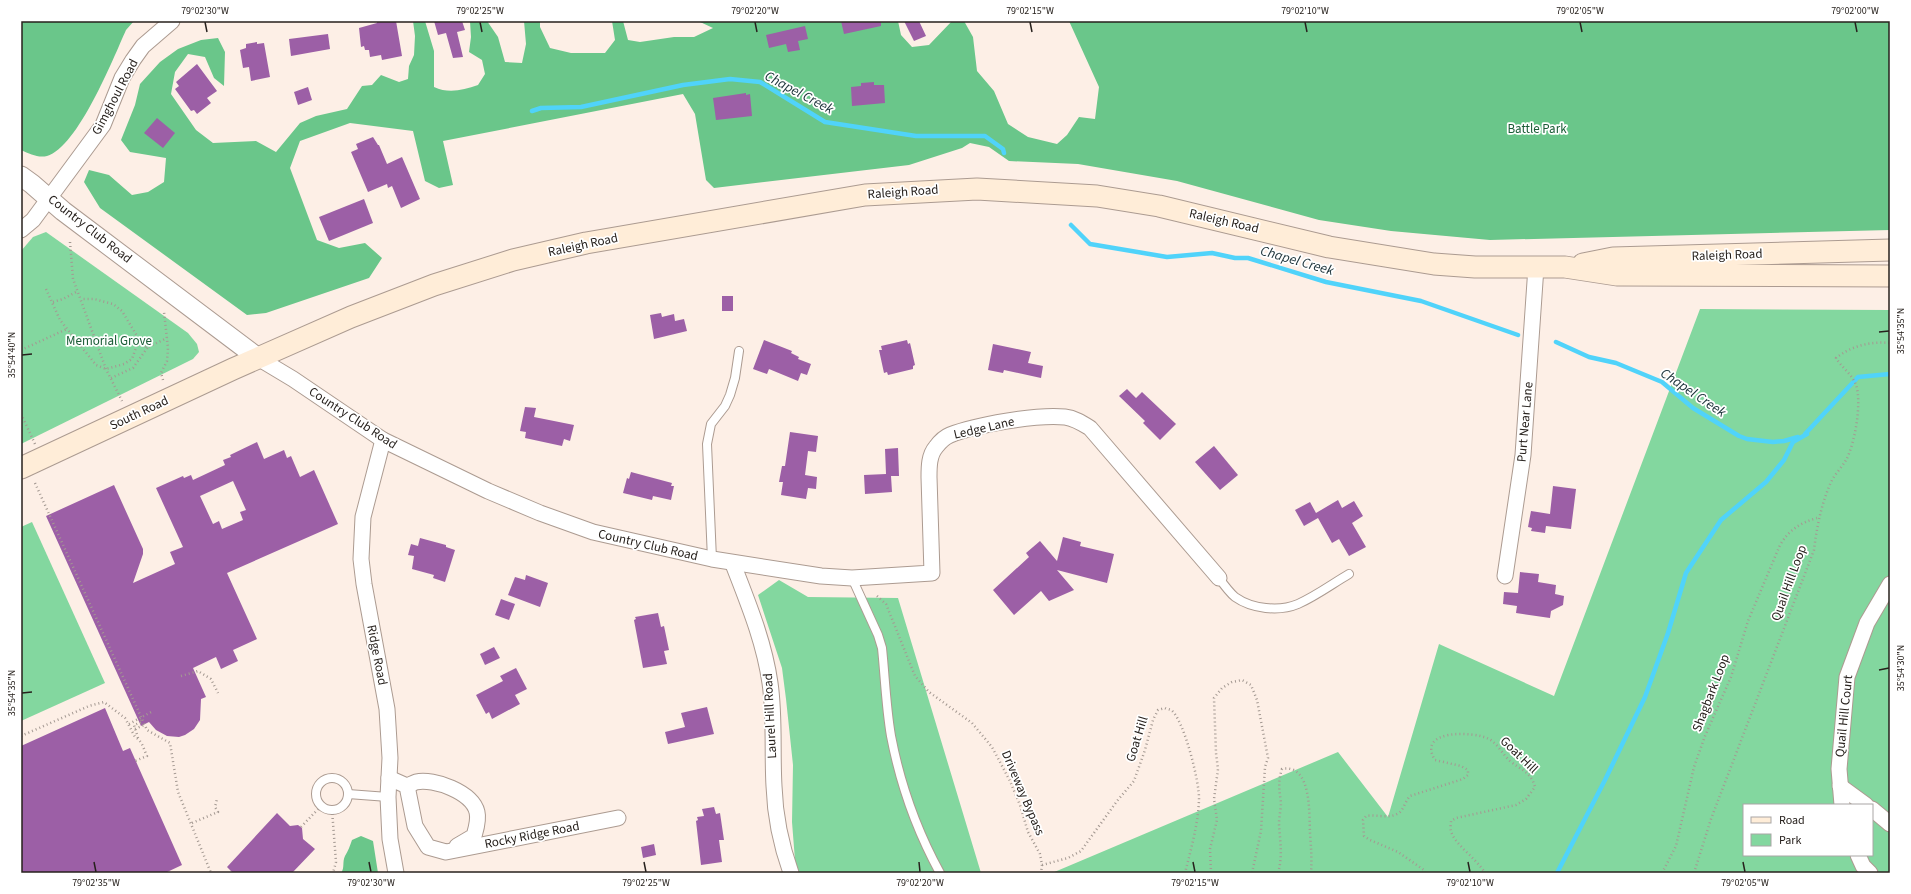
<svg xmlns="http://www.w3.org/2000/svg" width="1911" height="894" viewBox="0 0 1911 894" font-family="'Source Sans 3',sans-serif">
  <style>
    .green { fill: #83d79f; fill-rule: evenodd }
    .forest { fill: #6ac68a }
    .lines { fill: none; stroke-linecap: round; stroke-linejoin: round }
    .stream { stroke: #50d3fa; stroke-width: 4.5 }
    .building { fill: #9c5fa6; fill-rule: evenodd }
    .service-casing { stroke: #ac9b91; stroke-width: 10 }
    .minor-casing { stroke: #ac9b91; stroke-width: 17 }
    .tertiary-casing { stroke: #ac9b91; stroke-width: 21 }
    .secondary-casing { stroke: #ac9b91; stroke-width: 23 }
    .path { stroke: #a49992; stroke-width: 2.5; stroke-dasharray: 1 3; stroke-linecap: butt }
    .service { stroke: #fff; stroke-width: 8 }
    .minor { stroke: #fff; stroke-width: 15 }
    .tertiary { stroke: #fff; stroke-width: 19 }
    .secondary { stroke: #ffedd8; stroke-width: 21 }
    .ticks { fill: none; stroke: #27211d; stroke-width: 1.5 }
    .labels { text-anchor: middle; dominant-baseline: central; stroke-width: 3.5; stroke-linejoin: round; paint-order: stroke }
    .street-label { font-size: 13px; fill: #27211d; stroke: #fff }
    .park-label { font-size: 13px; fill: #195c35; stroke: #fff }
    .water-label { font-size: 14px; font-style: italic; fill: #20363d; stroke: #fff }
    .neatline { fill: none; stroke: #27211d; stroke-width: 1.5 }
    .ticks-label { font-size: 10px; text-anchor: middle; fill: #27211d }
  </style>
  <rect width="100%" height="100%" fill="#fdefe6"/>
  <g class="green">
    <path d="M 46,232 L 188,333 L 197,344 L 199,352 L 193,359 L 21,444 L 21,251 L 33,237 Z"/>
    <path d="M 1700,309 L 1890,310 L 1890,873 L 1052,873 L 1338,752 L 1388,817 L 1439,644 L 1554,696 ZM 1744,805 L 1872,805 L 1872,855 L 1744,855 Z"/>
    <path d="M 32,522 L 105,683 L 21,721 L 21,527 Z"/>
    <path d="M 779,580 L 808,597 L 898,598 L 981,873 L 796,873 L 792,822 L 793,765 L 786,699 L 782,668 L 758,595 Z"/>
  </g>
  <g class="forest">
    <path d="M 21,21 L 134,21 L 126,30 C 113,59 78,147 47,156 C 38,158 30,154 21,150 Z"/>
    <path d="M 413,21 L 425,21 L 434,51 L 434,87 C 449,94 463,90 478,85 L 485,74 L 482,60 L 469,52 L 471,37 L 470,21 L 487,21 L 498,37 L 505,62 L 522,63 L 526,44 L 524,21 L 540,21 L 540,27 L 550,48 L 571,53 L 605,53 L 615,40 L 612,21 L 623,21 L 628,40 L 640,42 L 674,37 L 694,37 L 713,28 L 698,21 L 898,21 L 901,35 L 912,47 L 929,45 L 952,21 L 964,21 L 973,37 L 977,71 L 994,91 L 1008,124 L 1028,137 L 1057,144 L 1067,135 L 1079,117 L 1095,119 L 1099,87 L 1069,21 L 1890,21 L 1890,230 L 1490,240 L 1391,231 L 1319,220 L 1177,181 L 1078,164 L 1009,161 L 989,147 L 970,143 L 962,148 L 909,165 L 714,188 L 706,180 L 695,114 L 683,94 L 443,141 L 453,185 L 439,188 L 425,181 L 413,131 L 350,123 L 300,141 L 290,168 L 317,240 L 339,248 L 365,243 L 382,258 L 369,278 L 266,313 L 247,315 L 100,208 L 84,182 L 89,170 L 109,175 L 132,195 L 148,192 L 164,182 L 166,158 L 130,152 L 121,140 L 135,105 L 140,84 L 160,62 L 178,49 L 201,40 L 218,38 L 225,52 L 224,86 L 214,78 L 205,57 L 188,54 L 175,72 L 171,94 L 196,130 L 213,143 L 256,141 L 276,152 L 300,123 L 316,116 L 347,109 L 362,86 L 372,85 L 381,75 L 399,82 L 408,79 L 409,66 L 414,55 L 415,36 Z"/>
    <path d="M 361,836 L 373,841 L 378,873 L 341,873 C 345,868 342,862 345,856 C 348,851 350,846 352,840 Z"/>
  </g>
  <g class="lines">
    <g class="stream">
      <path d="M 532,111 L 541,108 L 581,107 L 683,85 L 730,79 L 760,82 L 825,122 L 916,136 L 985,136 L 1003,149 L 1004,153"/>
      <path d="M 1071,225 L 1090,244 L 1167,257 L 1212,253 L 1235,258 L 1248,258 L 1326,282 L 1421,301 L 1518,335"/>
      <path d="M 1556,342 L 1589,357 L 1616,363 L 1662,382 L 1693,408 L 1739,436 L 1747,439 L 1773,442 L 1784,441 L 1798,437"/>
      <path d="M 1805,434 L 1858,377 L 1890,374"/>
      <path d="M 1557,873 L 1605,780 L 1645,697 L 1668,633 L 1686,573 L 1721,520 L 1766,482 L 1784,460 L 1793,442 L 1807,434"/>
    </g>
  </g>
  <g class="building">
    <path d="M 377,21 L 396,21 L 402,56 L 382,60 L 381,55 L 370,57 L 369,50 L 365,50 L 364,46 L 361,47 L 359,28 L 377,23 Z"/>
    <path d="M 434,21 L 462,21 L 465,30 L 457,32 L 463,57 L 453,58 L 446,33 L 438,35 Z"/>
    <path d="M 841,21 L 881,21 L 881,26 L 844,34 Z"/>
    <path d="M 904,21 L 919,21 L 926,36 L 914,41 Z"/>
    <path d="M 805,26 L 808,39 L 798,41 L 800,50 L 788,52 L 786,44 L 769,48 L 766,35 Z"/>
    <path d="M 328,34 L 330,49 L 291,56 L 289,39 Z"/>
    <path d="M 257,42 L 257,44 L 264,43 L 270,77 L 251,81 L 249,67 L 243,68 L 240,50 L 246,48 L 246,44 Z"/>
    <path d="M 197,64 L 217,91 L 207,98 L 211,103 L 197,114 L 194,110 L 191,111 L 175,89 L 179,86 L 176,82 Z"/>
    <path d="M 874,82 L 874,85 L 884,85 L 885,103 L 852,106 L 851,87 L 861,86 L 861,83 Z"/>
    <path d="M 308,87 L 312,100 L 298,105 L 294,92 Z"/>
    <path d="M 746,93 L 746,95 L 750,94 L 752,116 L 716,120 L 713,98 Z"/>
    <path d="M 157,118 L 175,133 L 163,148 L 144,133 Z"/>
    <path d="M 373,137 L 378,145 L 379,145 L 387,164 L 402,157 L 420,199 L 401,208 L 392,186 L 388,188 L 387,184 L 368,192 L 351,152 L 358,149 L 356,144 Z"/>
    <path d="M 364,199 L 373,223 L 329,241 L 319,217 Z"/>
    <rect x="722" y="296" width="11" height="15"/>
    <path d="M 661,313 L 662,317 L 674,314 L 675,321 L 684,319 L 687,331 L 654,339 L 650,315 Z"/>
    <path d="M 764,340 L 792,351 L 791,353 L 799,357 L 798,359 L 811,364 L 807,375 L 801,373 L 798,381 L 769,369 L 767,374 L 753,369 Z"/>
    <path d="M 907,340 L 908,344 L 910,343 L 915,365 L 913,366 L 913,369 L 888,375 L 887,372 L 884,373 L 879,350 L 882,350 L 881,346 Z"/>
    <path d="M 993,344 L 1031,352 L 1028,363 L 1043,366 L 1041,378 L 1004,370 L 1003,373 L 988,370 Z"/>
    <path d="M 1127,389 L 1136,398 L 1142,392 L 1176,424 L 1160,440 L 1143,423 L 1145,421 L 1119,396 Z"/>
    <path d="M 525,407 L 536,408 L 534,417 L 574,425 L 570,441 L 564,439 L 562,446 L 525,438 L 526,432 L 520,431 Z"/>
    <path d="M 790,432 L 818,436 L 816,452 L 808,451 L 805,475 L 817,477 L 816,489 L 808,488 L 806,499 L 781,495 L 783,482 L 779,482 L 782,466 L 785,466 Z"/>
    <path d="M 257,442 L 264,459 L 284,450 L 287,458 L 291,456 L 300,477 L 314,470 L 338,524 L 227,573 L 257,639 L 233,650 L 238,661 L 221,669 L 216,657 L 193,668 L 206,697 L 201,699 L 200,720 L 194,729 L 185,735 L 179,737 L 167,736 L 156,730 L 149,722 L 141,726 L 46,516 L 114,485 L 143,549 L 143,554 L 133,583 L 175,564 L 170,552 L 183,547 L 156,488 L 183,476 L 184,478 L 191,475 L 193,480 L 225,465 L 223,460 L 231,457 L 230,455 ZM 233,481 L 246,510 L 240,512 L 243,520 L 222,529 L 219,521 L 213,524 L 200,496 Z"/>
    <path d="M 1214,446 L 1238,475 L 1220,490 L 1195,462 Z"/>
    <path d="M 898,448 L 899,476 L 891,476 L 892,492 L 865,494 L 864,475 L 886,474 L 885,449 Z"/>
    <path d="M 631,472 L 672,483 L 671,486 L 674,486 L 671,500 L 653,496 L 652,500 L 623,493 L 627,478 L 629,479 Z"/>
    <path d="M 1553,486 L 1576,489 L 1571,529 L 1546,526 L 1545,533 L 1531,531 L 1532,528 L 1528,527 L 1531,511 L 1550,514 Z"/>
    <path d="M 1338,500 L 1342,508 L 1354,501 L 1363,516 L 1352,523 L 1366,547 L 1349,556 L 1339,539 L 1332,543 L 1318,518 L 1304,526 L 1295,510 L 1310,502 L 1316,513 Z"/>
    <path d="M 1063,537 L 1081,542 L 1080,546 L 1114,554 L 1107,583 L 1057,570 L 1074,590 L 1049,601 L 1041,591 L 1014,615 L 993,590 L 1029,557 L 1026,553 L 1040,541 L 1057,561 Z"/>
    <path d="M 420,538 L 446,545 L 446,547 L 455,550 L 445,582 L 433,578 L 434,575 L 412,569 L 414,556 L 408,555 L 411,544 L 418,546 Z"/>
    <path d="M 1520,572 L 1539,574 L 1538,582 L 1556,585 L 1555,594 L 1564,596 L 1563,605 L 1551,611 L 1550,618 L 1516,613 L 1517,606 L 1503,604 L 1504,592 L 1518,593 Z"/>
    <path d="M 526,575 L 548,583 L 540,607 L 508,595 L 515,577 L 525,580 Z"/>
    <path d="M 501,599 L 515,604 L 509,620 L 495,615 Z"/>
    <path d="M 658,613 L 661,627 L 664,626 L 669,650 L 664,651 L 667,664 L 643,668 L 634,620 L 636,619 L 635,617 Z"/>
    <path d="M 494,647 L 500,658 L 485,665 L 480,654 Z"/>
    <path d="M 516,668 L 527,689 L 515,695 L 520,704 L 492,719 L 489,712 L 486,714 L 476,695 L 503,681 L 500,676 Z"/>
    <path d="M 707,707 L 714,734 L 668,744 L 665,732 L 685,727 L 681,713 Z"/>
    <path d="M 105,708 L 123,751 L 130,748 L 182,865 L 165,873 L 21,873 L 21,746 Z"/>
    <path d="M 714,807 L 716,814 L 720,813 L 724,840 L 719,840 L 722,862 L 701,865 L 696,821 L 698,820 L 697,817 L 704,816 L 702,809 Z"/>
    <path d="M 277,813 L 290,826 L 298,825 L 302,828 L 303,839 L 315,849 L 292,873 L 233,873 L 227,867 Z"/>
    <path d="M 654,844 L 656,855 L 643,858 L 641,847 Z"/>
  </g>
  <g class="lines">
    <g class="service-casing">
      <g id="service">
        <path d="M 712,559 L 707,444 L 711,424 L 725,406 L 730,395 L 735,378 L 739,351"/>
        <path d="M 852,578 L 878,635 L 882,648 C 885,677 886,707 891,736 C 900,783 917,831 940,873"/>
        <path d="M 1219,578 C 1224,585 1229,592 1235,597 C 1252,609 1279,612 1298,604 C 1316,596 1332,584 1349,574"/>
        <circle cx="332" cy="794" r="16"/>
        <path d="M 348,794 L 388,797"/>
      </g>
    </g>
    <g class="minor-casing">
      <g id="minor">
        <path d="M 21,230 L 33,220 L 103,125 L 122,78 L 133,60 L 143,46 L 172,21"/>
        <path d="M 258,358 L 293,379 L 383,440 L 488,491 L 540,513 L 593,532 L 712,559 L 821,576 L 852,578 L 932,573 L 929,477 C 929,467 929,455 936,447 C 939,443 945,437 950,435 C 975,425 1037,414 1065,417 C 1074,418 1082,423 1090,428 L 1219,578"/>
        <path d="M 383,440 L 363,517 L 361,559 L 364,584 L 387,709 L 390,758 L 388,797 L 390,839 L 396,873"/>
        <path d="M 733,564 C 748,603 764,641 770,683 C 775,717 772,752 774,786 C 775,816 781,845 791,873"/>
        <path d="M 1505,576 L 1523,455 L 1536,267"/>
        <path d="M 389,778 L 407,786 L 415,826 L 428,847 L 446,852 L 618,818"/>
        <path d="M 407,786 C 410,785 413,783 416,782 C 434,778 472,792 477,812 C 479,820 476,829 474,836 L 457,846"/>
        <path d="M 1840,786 L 1866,805"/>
        <path d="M 1842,805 L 1839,769 L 1847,677 L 1867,623 L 1890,584"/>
        <path d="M 1872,809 L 1890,824"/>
        <path d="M 1858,855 L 1863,866 L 1870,873"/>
      </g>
    </g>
    <g class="tertiary-casing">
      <path id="tertiary" d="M 21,176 L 32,184 L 63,211 L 258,358"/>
    </g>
    <g class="secondary-casing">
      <g id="secondary">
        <path d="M 1583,264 L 1613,258 L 1890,250"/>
        <path d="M 21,468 L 233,369 L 351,317 L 434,285 L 513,260 L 586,243 L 865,195 L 977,189 L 1097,196 L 1159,206 L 1329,247 L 1434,264 L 1475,267 L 1565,267 L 1617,275 L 1890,276"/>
      </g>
    </g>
    <g class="path">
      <path d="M 70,242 L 73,279 L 106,369 L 122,401"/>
      <path d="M 46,289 L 60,320 L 96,365 L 106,369 L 124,364 L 132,359 L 137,345 L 137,336 L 122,311 L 113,304 L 94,299 L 81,299"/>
      <path d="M 53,302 L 63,299 L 78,291"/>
      <path d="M 137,345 L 148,347 L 167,338"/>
      <path d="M 21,350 L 67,329"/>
      <path d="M 111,378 L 133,368 L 148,347"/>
      <path d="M 163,380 L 161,373 L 167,361 L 168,348 L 164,312"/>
      <path d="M 21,414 L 35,444"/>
      <path d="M 35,483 L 147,730 L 170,743 L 178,792 L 211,873"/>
      <path d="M 877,596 L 886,604 L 915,676 L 929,692 L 972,723 L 992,747 L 1010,781 L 1020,805 L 1028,832 L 1040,854 L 1042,865 L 1041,873"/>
      <path d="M 181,676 L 198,671 L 211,679 L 218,693"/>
      <path d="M 129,724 L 153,711"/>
      <path d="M 135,729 L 144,725"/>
      <path d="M 21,736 L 89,706 L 104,702 L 125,718 L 135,737 C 142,740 144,750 147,756 L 135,761"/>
      <path d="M 138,738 L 134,725 L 142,722 L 141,720"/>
      <path d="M 332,810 L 336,862 L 333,873"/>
      <path d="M 192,823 L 218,812 L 215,807 L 217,799"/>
      <path d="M 301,827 L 321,806"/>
      <path d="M 1042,865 L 1068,858 L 1081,851 L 1117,801 L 1134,781 L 1145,750 L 1153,720 L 1158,710 L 1165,708 C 1167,709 1169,709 1171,710 C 1184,719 1200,784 1199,800 C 1198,825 1191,849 1185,873"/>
      <path d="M 1211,873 L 1210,849 L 1217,820 L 1214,799 L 1218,769 L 1216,753 L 1214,698 L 1222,688 L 1232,682 L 1242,680 L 1251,685 L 1257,700 L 1268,758 L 1265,767 L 1261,831 L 1252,873"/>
      <path d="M 1278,873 C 1283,856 1280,841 1279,824 C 1279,817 1281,809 1281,802 C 1279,790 1278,781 1282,769 C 1312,763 1309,814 1310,833 C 1311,847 1312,859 1311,873"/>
      <path d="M 1425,873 L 1424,870 L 1398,852 L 1370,840 L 1364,836 L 1363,820 L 1366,816 C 1377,814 1390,820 1400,812 C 1404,808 1406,800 1410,796 L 1463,779 L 1468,775 L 1468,770 L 1461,766 L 1435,760 C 1416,729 1474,731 1489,739 C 1498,744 1503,755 1510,761 C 1521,770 1531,772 1535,787 L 1526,799 L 1516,805 L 1456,818 L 1451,821 C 1451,824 1450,828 1451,831 C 1454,844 1477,859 1485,873"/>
      <path d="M 1662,873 L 1676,846 L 1694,767 L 1705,736 L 1731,677 L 1748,621 L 1780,545 C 1789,530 1800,523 1817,518"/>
      <path d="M 1694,873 L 1711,819 L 1814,550 C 1817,526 1821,505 1831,482 C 1835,474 1842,467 1846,460 C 1855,444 1862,402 1856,385 C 1852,374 1842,368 1836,358 C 1851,346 1871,341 1890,343"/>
    </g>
    <use href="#service" class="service"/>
    <use href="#minor" class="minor"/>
    <use href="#tertiary" class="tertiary"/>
    <use href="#secondary" class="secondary"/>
  </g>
  <path class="ticks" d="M 205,22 L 207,32M 480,22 L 482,32M 755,22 L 757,32M 1030,22 L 1032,32M 1305,22 L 1307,32M 1580,22 L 1582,32M 1855,22 L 1857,32M 1879,332 L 1889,331M 22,355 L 32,354M 1879,670 L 1889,668M 22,693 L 32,692M 94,862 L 96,872M 369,862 L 371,872M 644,862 L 646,872M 919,862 L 920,872M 1193,862 L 1195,872M 1468,862 L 1470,872M 1743,862 L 1745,872"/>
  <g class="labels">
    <g class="street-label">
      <text transform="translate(115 97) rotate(-62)">Gimghoul Road</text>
      <text transform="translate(903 192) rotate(-4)">Raleigh Road</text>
      <text transform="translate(1224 221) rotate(13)">Raleigh Road</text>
      <text transform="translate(90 229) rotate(38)">Country Club Road</text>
      <text transform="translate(583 245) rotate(-12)">Raleigh Road</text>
      <text transform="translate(1727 255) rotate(-2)">Raleigh Road</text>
      <text transform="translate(139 413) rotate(-25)">South Road</text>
      <text transform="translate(353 418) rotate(33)">Country Club Road</text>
      <text transform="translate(1525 422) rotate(-85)">Purt Near Lane</text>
      <text transform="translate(984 428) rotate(-13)">Ledge Lane</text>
      <text transform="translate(648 545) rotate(13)">Country Club Road</text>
      <text transform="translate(1789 583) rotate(-70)">Quail Hill Loop</text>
      <text transform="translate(377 655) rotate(79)">Ridge Road</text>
      <text transform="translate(1711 693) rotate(-69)">Shagbark Loop</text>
      <text transform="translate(770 716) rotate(-93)">Laurel Hill Road</text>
      <text transform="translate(1844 716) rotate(-84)">Quail Hill Court</text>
      <text transform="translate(1137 739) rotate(-73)">Goat Hill</text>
      <text transform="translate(1519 755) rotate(44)">Goat Hill</text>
      <text transform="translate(1023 793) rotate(67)">Driveway Bypass</text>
      <text transform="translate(532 835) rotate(-11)">Rocky Ridge Road</text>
    </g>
    <g class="park-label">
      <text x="1537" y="129">Battle Park</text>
      <text x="109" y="341">Memorial Grove</text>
    </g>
    <g class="water-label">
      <text transform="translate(799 93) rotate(28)">Chapel Creek</text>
      <text transform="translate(1297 261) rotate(16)">Chapel Creek</text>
      <text transform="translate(1693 393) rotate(34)">Chapel Creek</text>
    </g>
  </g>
  <rect width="1911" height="894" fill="none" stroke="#ffffff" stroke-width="44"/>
  <rect x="1743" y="804" width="130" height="52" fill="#ffffff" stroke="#a9a6a5"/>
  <rect x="1751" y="817" width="20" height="6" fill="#ffedd8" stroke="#a9a6a5"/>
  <text x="1779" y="824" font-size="12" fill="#27211d">Road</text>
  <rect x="1751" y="834" width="20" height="12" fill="#83d79f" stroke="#a9a6a5"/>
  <text x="1779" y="844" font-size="12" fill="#27211d">Park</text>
  <rect x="22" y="22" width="1867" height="850" class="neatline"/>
  <g class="ticks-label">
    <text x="205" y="14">79°02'30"W</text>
    <text x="480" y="14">79°02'25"W</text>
    <text x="755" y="14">79°02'20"W</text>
    <text x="1030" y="14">79°02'15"W</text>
    <text x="1305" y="14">79°02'10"W</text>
    <text x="1580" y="14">79°02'05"W</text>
    <text x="1855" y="14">79°02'00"W</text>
    <text transform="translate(1900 331) rotate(-90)" y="4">35°54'35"N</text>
    <text transform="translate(11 355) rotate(-90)" y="4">35°54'40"N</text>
    <text transform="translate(1900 668) rotate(-90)" y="4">35°54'30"N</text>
    <text transform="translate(11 693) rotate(-90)" y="4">35°54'35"N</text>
    <text x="96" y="886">79°02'35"W</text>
    <text x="371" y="886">79°02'30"W</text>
    <text x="646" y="886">79°02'25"W</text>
    <text x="920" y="886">79°02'20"W</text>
    <text x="1195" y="886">79°02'15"W</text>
    <text x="1470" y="886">79°02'10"W</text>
    <text x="1745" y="886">79°02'05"W</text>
  </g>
</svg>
